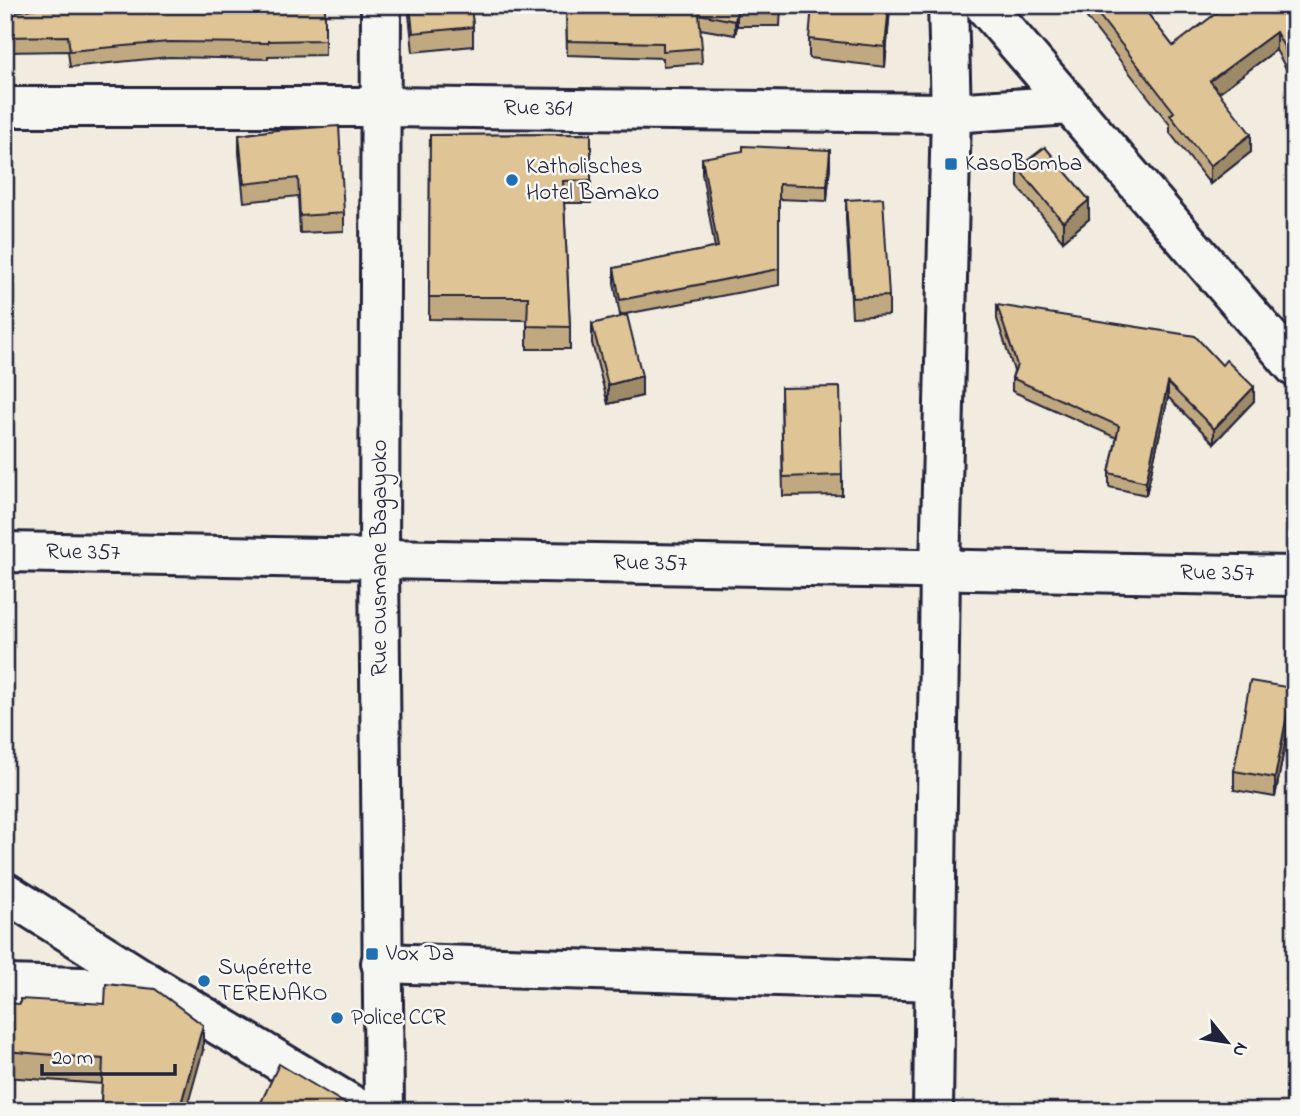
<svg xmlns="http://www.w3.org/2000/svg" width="1300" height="1116" viewBox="0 0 1300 1116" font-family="'Indie Flower',sans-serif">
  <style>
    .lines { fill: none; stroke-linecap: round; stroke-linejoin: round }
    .minor-casing { stroke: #22223b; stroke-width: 44 }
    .secondary-casing { stroke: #22223b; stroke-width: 44 }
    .minor { stroke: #f6f6f2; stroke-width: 38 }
    .secondary { stroke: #f6f6f2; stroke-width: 38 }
    .wall { fill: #c0a980; stroke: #22223b; stroke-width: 2 }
    .shaded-wall { fill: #9c8a68; stroke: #22223b; stroke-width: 2 }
    .building { fill: #dfc595; stroke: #22223b; stroke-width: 2 }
    .poi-dot { fill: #1f6fb2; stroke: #f6f6f2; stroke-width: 2.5 }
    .labels { text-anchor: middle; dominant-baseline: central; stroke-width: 5; stroke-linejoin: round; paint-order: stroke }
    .street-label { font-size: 23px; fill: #22223b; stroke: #f6f6f2 }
    .poi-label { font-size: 23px; fill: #22223b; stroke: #f6f6f2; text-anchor: start }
  </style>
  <rect width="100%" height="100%" fill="#f1ecdf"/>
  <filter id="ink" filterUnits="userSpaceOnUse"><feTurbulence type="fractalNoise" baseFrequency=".0143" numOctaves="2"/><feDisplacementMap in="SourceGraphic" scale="14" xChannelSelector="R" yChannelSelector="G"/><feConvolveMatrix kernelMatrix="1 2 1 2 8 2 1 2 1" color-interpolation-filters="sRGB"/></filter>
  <g filter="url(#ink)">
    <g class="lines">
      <g class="minor-casing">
        <g id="minor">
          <path d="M 984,5 L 1295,367"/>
          <path d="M 5,107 L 382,107 L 951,113 L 1070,105"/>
          <path d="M 5,552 L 1295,576"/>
          <path d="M 381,963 L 935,981"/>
          <path d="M 5,985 L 157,989"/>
          <path d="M 933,1111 L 940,569 L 951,113 L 948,5"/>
        </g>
      </g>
      <g class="secondary-casing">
        <g id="secondary">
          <path d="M 381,5 L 379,559 L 384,1111"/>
          <path d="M 5,892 L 158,989 L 362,1111"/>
        </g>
      </g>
      <use href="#minor" class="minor"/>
      <use href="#secondary" class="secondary"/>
    </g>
    <g class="wall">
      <path d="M 325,5 L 325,55 L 268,56 L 268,59 L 169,57 L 70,67 L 68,51 L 5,52 L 5,14 Z"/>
      <path d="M 408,5 L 471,5 L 473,27 L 473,46 L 413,52 Z"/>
      <path d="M 566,5 L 781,5 L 780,26 L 737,26 L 735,35 L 700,29 L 702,63 L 663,66 L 663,58 L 567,55 Z"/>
      <path d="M 890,5 L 885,67 L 809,58 L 809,39 Z"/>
      <path d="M 1077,5 L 1141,5 L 1173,46 L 1295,5 L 1295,85 L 1276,50 L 1219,92 L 1251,152 L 1210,184 L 1170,133 L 1170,125 Z"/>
      <path d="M 276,130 L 344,213 L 344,231 L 300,233 L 298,196 L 244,202 L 239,153 L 239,135 Z"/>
      <path d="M 591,134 L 591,203 L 564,203 L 570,327 L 570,349 L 527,349 L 527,320 L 429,319 L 430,135 Z"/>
      <path d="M 702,158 L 830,165 L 827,201 L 779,199 L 779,285 L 620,315 L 614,283 L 614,268 L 715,248 L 702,173 Z"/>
      <path d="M 1018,168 L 1089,219 L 1063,241 L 1018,187 Z"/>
      <path d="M 846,200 L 889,296 L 889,315 L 852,317 L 846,219 Z"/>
      <path d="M 1295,260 L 1295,298 L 1287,284 L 1287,265 Z"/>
      <path d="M 997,305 L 1254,401 L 1214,443 L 1168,397 L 1146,495 L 1109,487 L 1109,473 L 1117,438 L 1012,391 L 1012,378 L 1014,371 L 997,319 Z"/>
      <path d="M 592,324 L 642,396 L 608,404 L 592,343 Z"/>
      <path d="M 781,388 L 842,475 L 842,495 L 783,496 Z"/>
      <path d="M 1292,707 L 1275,797 L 1234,790 L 1234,771 Z"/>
      <path d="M 5,1003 L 203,1050 L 101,1105 L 102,1084 L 5,1077 Z"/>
    </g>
    <g class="shaded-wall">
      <path d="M 889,5 L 890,5 L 890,10 L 885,67 L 885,47 Z"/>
      <path d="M 737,11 L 737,26 L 735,35 L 735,21 Z"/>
      <path d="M 1276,32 L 1276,50 L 1210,99 L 1210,81 Z"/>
      <path d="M 1251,134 L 1251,152 L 1210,184 L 1210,166 Z"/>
      <path d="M 830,150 L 830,165 L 827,201 L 827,186 Z"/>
      <path d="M 1089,200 L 1089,219 L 1063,241 L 1063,222 Z"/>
      <path d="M 642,376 L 642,396 L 608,404 L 608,385 Z"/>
      <path d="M 1168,383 L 1168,397 L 1146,495 L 1146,482 Z"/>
      <path d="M 1254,387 L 1254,401 L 1214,443 L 1214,429 Z"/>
      <path d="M 1292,688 L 1292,707 L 1275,797 L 1275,778 Z"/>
      <path d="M 203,1025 L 203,1050 L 186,1111 L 179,1111 Z"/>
    </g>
    <g class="building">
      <path d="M 52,5 L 325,5 L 325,40 L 268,41 L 268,43 L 169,42 L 70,51 L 68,36 L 5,37 L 5,14 Z"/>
      <path d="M 410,5 L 471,5 L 473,27 L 413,33 Z"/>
      <path d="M 566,5 L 781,5 L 780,12 L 737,11 L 735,21 L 699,14 L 702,48 L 663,51 L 663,43 L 567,41 Z"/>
      <path d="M 812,5 L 889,5 L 885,47 L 809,39 Z"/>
      <path d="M 1091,5 L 1141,5 L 1173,46 L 1227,5 L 1295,5 L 1295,67 L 1276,32 L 1210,81 L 1251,134 L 1210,166 L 1170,115 L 1174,112 Z"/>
      <path d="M 339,126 L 344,213 L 300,216 L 298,178 L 244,184 L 239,135 L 276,130 Z"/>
      <path d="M 591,134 L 591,180 L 563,181 L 570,327 L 527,326 L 528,297 L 429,297 L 430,135 Z"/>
      <path d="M 743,146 L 830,150 L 827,186 L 779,184 L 779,269 L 620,300 L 614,268 L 718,247 L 702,158 L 743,151 Z"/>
      <path d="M 1045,147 L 1089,200 L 1063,222 L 1018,168 Z"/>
      <path d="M 883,198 L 889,296 L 852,298 L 846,200 Z"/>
      <path d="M 1295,260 L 1295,278 L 1287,265 Z"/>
      <path d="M 997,305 L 1195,336 L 1222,365 L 1226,360 L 1254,387 L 1214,429 L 1168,383 L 1146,482 L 1109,473 L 1119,426 L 1012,378 L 1017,365 Z"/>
      <path d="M 627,315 L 642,376 L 608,385 L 592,324 Z"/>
      <path d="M 840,387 L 842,475 L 783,477 L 781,388 Z"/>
      <path d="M 1250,681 L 1292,688 L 1275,778 L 1234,771 Z"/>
      <path d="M 106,984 L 155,989 L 203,1025 L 179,1111 L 99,1111 L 101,1105 L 103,1059 L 5,1051 L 5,1003 L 20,1004 L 20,999 L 105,1004 Z"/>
      <path d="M 279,1064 L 349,1106 L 353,1111 L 257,1111 Z"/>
    </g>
  </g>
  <g class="poi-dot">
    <rect x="944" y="157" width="14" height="14" rx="3.5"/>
    <circle cx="512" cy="180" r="7"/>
    <rect x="365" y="947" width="14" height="14" rx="3.5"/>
    <circle cx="204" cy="981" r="7"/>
    <circle cx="337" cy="1018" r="7"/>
  </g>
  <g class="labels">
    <g class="street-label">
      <text transform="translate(538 109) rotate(1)">Rue 361</text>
      <text transform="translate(83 553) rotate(1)">Rue 357</text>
      <text transform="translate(380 558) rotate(-90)">Rue Ousmane Bagayoko</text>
      <text transform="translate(650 564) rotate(1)">Rue 357</text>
      <text transform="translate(1217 574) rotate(1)">Rue 357</text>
    </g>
    <g class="poi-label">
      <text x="965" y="164">KasoBomba</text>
      <text x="526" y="167">Katholisches<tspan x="526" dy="26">Hotel Bamako</tspan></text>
      <text x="386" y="954">Vox Da</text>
      <text x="218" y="968">Supérette<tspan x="218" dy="26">TERENAKO</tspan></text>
      <text x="351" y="1018">Police CCR</text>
    </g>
  </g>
  <rect width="1300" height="1116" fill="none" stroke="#f6f6f2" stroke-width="28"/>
  <rect x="14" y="14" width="1272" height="1088" fill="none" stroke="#22223b" stroke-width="2.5" filter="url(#ink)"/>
  <g transform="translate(1227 1042) rotate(120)" stroke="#f6f6f2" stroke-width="5" paint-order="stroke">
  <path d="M0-5L12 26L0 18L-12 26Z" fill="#22223b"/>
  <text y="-10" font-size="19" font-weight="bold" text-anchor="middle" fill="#22223b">N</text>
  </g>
  <path d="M42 1064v10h133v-10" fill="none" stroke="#22223b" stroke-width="3.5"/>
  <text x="52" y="1064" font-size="21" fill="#22223b" stroke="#f6f6f2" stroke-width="5" paint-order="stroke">20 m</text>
</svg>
